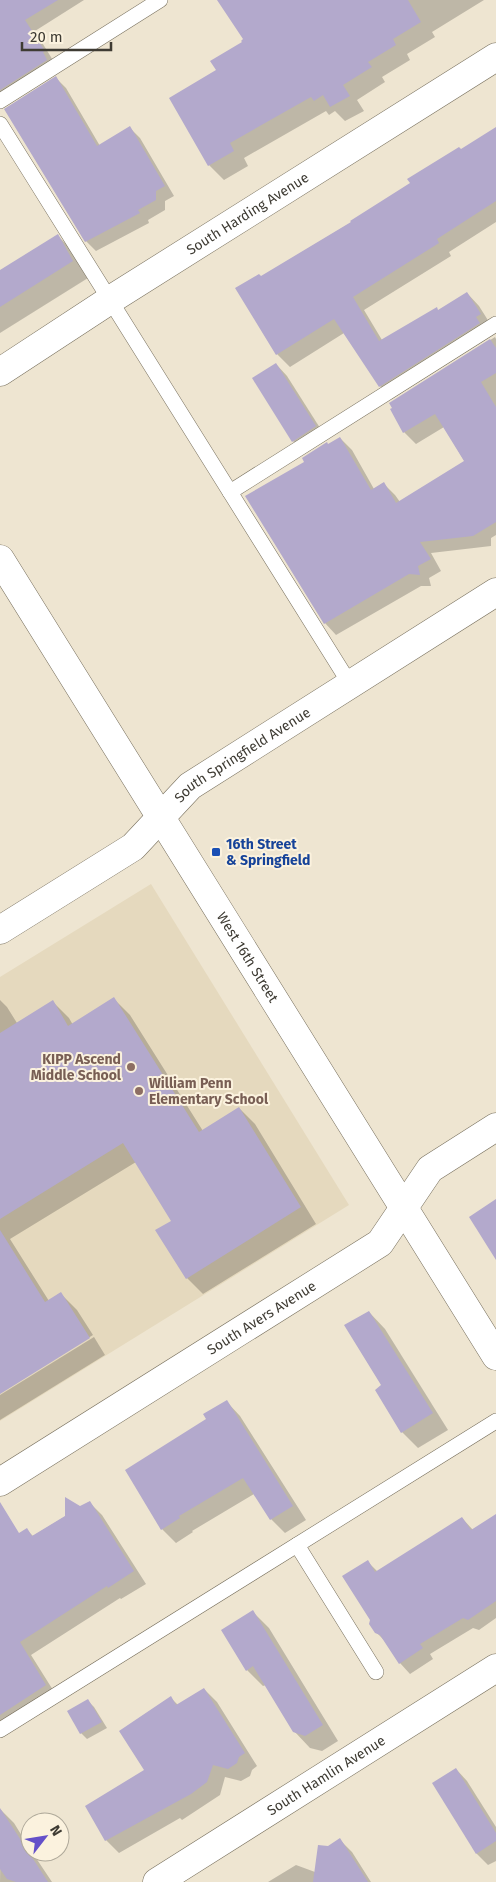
<svg xmlns="http://www.w3.org/2000/svg" width="496" height="1882" viewBox="0 0 496 1882" font-family="'Fira Sans',sans-serif">
  <style>
    .built { fill: #e5d9be }
    .shadow { fill: #0003 }
    .building { fill: #b3a9cc }
    .lines { fill: none; stroke-linecap: round; stroke-linejoin: round }
    .service-casing { stroke: #78705e; stroke-width: 16 }
    .minor-casing { stroke: #78705e; stroke-width: 29 }
    .tertiary-casing { stroke: #78705e; stroke-width: 29 }
    .service { stroke: #fff; stroke-width: 15 }
    .minor { stroke: #fff; stroke-width: 28 }
    .tertiary { stroke: #fff; stroke-width: 28 }
    .transit-dot { fill: #1a4fb4; stroke: #fbf2de; stroke-width: 2 }
    .education-dot { fill: #8d6e63; stroke: #fbf2de; stroke-width: 2 }
    .labels { text-anchor: middle; dominant-baseline: central; stroke-width: 4; stroke-linejoin: round; paint-order: stroke }
    .street-label { font-size: 14px; fill: #3e3b33; stroke: #fbf2de }
    .transit-label { font-size: 14px; font-weight: bold; fill: #164399; stroke: #fbf2de; text-anchor: start }
    .education-label { font-size: 14px; font-weight: bold; fill: #785e54; stroke: #fbf2de; text-anchor: end }
  </style>
  <rect width="100%" height="100%" fill="#eee5d1"/>
  <path class="built" d="M 151,884 L 349,1205 L 0,1421 L 0,977 Z"/>
  <g class="shadow">
    <path d="M 0,0 L 84,0 L 35,31 L 54,62 L 0,97 Z"/>
    <path d="M 218,0 L 484,0 L 432,32 L 435,37 L 407,54 L 410,60 L 382,77 L 385,82 L 357,100 L 364,111 L 345,121 L 335,111 L 329,115 L 326,111 L 244,158 L 248,166 L 224,180 L 209,165 L 245,40 Z"/>
    <path d="M 56,78 L 66,88 L 100,146 L 130,128 L 140,138 L 174,196 L 165,201 L 165,210 L 148,220 L 149,223 L 96,251 L 86,241 Z"/>
    <path d="M 496,128 L 496,222 L 449,252 L 451,256 L 364,310 L 382,340 L 439,311 L 467,293 L 479,306 L 496,333 L 392,399 L 380,386 L 344,333 L 290,367 L 277,354 L 261,277 L 352,222 Z"/>
    <path d="M 58,236 L 74,252 L 88,278 L 0,333 L 0,271 Z"/>
    <path d="M 495,337 L 496,339 L 496,535 L 491,538 L 491,546 L 431,553 L 441,571 L 429,578 L 431,586 L 421,586 L 336,635 L 325,623 L 306,462 L 340,438 L 352,450 L 374,489 L 383,483 L 395,495 L 400,502 L 465,462 L 444,427 L 416,444 L 404,432 L 391,403 Z"/>
    <path d="M 276,364 L 287,376 L 327,439 L 305,453 L 293,441 Z"/>
    <path d="M 114,999 L 130,1015 L 203,1131 L 239,1108 L 255,1124 L 316,1224 L 203,1294 L 187,1278 L 173,1221 L 136,1162 L 10,1239 L 49,1301 L 60,1293 L 77,1310 L 93,1335 L 0,1393 L 0,1000 L 7,1007 L 17,1023 L 53,1002 L 69,1018 L 73,1025 Z"/>
    <path d="M 369,1312 L 385,1329 L 448,1430 L 418,1448 L 402,1432 L 383,1385 Z"/>
    <path d="M 94,1337 L 105,1355 L 0,1420 L 0,1395 Z"/>
    <path d="M 227,1402 L 240,1416 L 306,1520 L 285,1533 L 271,1519 L 254,1494 L 192,1531 L 193,1532 L 176,1543 L 162,1529 L 208,1419 Z"/>
    <path d="M 89,1502 L 102,1515 L 146,1584 L 121,1599 L 120,1598 L 31,1655 L 58,1698 L 0,1727 L 0,1554 L 27,1530 L 33,1536 Z"/>
    <path d="M 496,1515 L 496,1618 L 479,1630 L 473,1628 L 430,1654 L 433,1659 L 410,1674 L 400,1663 L 387,1643 L 376,1632 L 368,1562 L 378,1572 L 462,1518 L 473,1530 Z"/>
    <path d="M 253,1612 L 269,1628 L 338,1741 L 322,1751 L 310,1748 L 294,1731 L 266,1685 L 263,1686 L 247,1670 Z"/>
    <path d="M 204,1689 L 217,1702 L 257,1766 L 252,1770 L 250,1776 L 241,1781 L 225,1777 L 220,1795 L 182,1820 L 180,1818 L 119,1853 L 106,1840 L 146,1770 L 171,1698 L 178,1705 Z"/>
    <path d="M 88,1701 L 94,1707 L 107,1728 L 87,1739 L 81,1733 L 69,1711 Z"/>
    <path d="M 456,1769 L 467,1781 L 496,1827 L 496,1861 L 488,1865 L 477,1854 Z"/>
    <path d="M 1,1810 L 14,1823 L 30,1849 L 30,1852 L 32,1852 L 52,1882 L 0,1882 Z"/>
    <path d="M 340,1840 L 352,1852 L 371,1882 L 268,1882 L 296,1865 L 315,1872 L 328,1847 Z"/>
  </g>
  <g class="building">
    <path d="M 0,0 L 58,0 L 25,20 L 45,51 L 43,52 L 47,60 L 0,90 Z"/>
    <path d="M 217,0 L 408,0 L 421,22 L 393,39 L 396,45 L 368,62 L 372,67 L 343,85 L 350,96 L 330,107 L 323,95 L 314,101 L 311,97 L 230,143 L 234,151 L 208,166 L 169,98 L 216,70 L 210,61 L 242,42 L 241,41 L 243,39 Z"/>
    <path d="M 56,76 L 97,146 L 130,126 L 165,186 L 156,191 L 156,200 L 138,210 L 140,213 L 85,242 L 4,109 Z"/>
    <path d="M 496,127 L 496,201 L 437,239 L 439,243 L 353,297 L 379,341 L 437,307 L 438,310 L 467,292 L 481,314 L 476,317 L 480,323 L 379,387 L 334,319 L 276,355 L 235,288 L 259,274 L 261,276 L 351,222 L 350,221 L 410,183 L 407,179 L 459,147 L 461,149 Z"/>
    <path d="M 58,234 L 73,261 L 0,307 L 0,270 Z"/>
    <path d="M 490,339 L 496,348 L 496,373 L 481,382 L 496,407 L 496,522 L 473,536 L 420,542 L 431,559 L 418,566 L 420,575 L 409,574 L 324,624 L 245,496 L 304,462 L 302,458 L 327,442 L 328,444 L 340,437 L 371,490 L 384,482 L 396,503 L 464,461 L 435,414 L 403,433 L 390,409 L 392,408 L 389,403 Z"/>
    <path d="M 276,363 L 316,426 L 292,442 L 252,378 Z"/>
    <path d="M 114,997 L 199,1132 L 239,1107 L 301,1207 L 186,1279 L 155,1230 L 171,1221 L 123,1143 L 0,1219 L 0,1033 L 53,1000 L 68,1026 Z"/>
    <path d="M 496,1199 L 496,1260 L 469,1217 Z"/>
    <path d="M 0,1230 L 45,1302 L 61,1292 L 90,1338 L 0,1394 Z"/>
    <path d="M 369,1311 L 433,1413 L 401,1433 L 375,1390 L 381,1385 L 344,1325 Z"/>
    <path d="M 227,1400 L 293,1506 L 270,1520 L 243,1478 L 179,1516 L 180,1518 L 161,1530 L 125,1470 L 206,1419 L 203,1414 Z"/>
    <path d="M 65,1497 L 80,1506 L 90,1501 L 134,1571 L 108,1588 L 107,1586 L 20,1642 L 46,1685 L 0,1715 L 0,1502 L 19,1533 L 27,1528 L 32,1536 L 65,1516 Z"/>
    <path d="M 496,1514 L 496,1601 L 468,1620 L 463,1618 L 420,1644 L 423,1648 L 399,1664 L 380,1635 L 375,1633 L 369,1624 L 370,1620 L 342,1576 L 368,1560 L 375,1572 L 462,1517 L 471,1530 Z"/>
    <path d="M 253,1610 L 323,1725 L 305,1736 L 293,1732 L 253,1666 L 246,1671 L 221,1630 Z"/>
    <path d="M 204,1688 L 245,1753 L 239,1757 L 237,1763 L 228,1769 L 213,1765 L 207,1782 L 191,1794 L 105,1841 L 85,1806 L 144,1770 L 119,1731 L 171,1696 L 176,1705 Z"/>
    <path d="M 88,1699 L 102,1722 L 80,1734 L 67,1711 Z"/>
    <path d="M 456,1768 L 496,1833 L 496,1841 L 476,1854 L 432,1783 Z"/>
    <path d="M 0,1808 L 48,1882 L 16,1882 L 7,1879 L 0,1869 Z"/>
    <path d="M 340,1838 L 368,1882 L 313,1882 L 318,1845 L 328,1846 Z"/>
  </g>
  <g class="lines">
    <g class="service-casing">
      <g id="service">
        <path d="M 0,101 L 160,0"/>
        <path d="M 0,124 L 350,684"/>
        <path d="M 230,492 L 496,324"/>
        <path d="M 297,1545 L 376,1672"/>
        <path d="M 0,1730 L 496,1421"/>
      </g>
    </g>
    <g class="minor-casing">
      <g id="minor">
        <path id="s1" d="M 0,372 L 110,300 L 496,57"/>
        <path id="s2" d="M 0,930 L 133,847 L 190,786 L 496,592"/>
        <path id="s3" d="M 0,1482 L 380,1243 L 430,1169 L 496,1127"/>
        <path id="s4" d="M 157,1882 L 496,1668"/>
      </g>
    </g>
    <g class="tertiary-casing">
      <g id="tertiary">
        <path id="s5" d="M 0,559 L 496,1356"/>
      </g>
    </g>
    <use href="#service" class="service"/>
    <use href="#minor" class="minor"/>
    <use href="#tertiary" class="tertiary"/>
  </g>
  <rect class="transit-dot" x="211" y="847" width="10" height="10" rx="2.5"/>
  <g class="education-dot">
    <circle cx="131" cy="1067" r="5"/>
    <circle cx="139" cy="1091" r="5"/>
  </g>
  <g class="labels">
    <g class="street-label">
      <text stroke="none"><textPath href="#s1" startOffset="294">South Harding Avenue</textPath></text>
      <text stroke="none"><textPath href="#s2" startOffset="301">South Springfield Avenue</textPath></text>
      <text stroke="none"><textPath href="#s5" startOffset="469">West 16th Street</textPath></text>
      <text stroke="none"><textPath href="#s3" startOffset="309">South Avers Avenue</textPath></text>
      <text stroke="none"><textPath href="#s4" startOffset="200">South Hamlin Avenue</textPath></text>
    </g>
    <g class="transit-label">
      <text x="226" y="844">16th Street<tspan x="226" dy="16">&amp; Springfield</tspan></text>
    </g>
    <g class="education-label">
      <text x="121" y="1059">KIPP Ascend<tspan x="121" dy="16">Middle School</tspan></text>
      <text x="149" y="1083" text-anchor="start">William Penn<tspan x="149" dy="16">Elementary School</tspan></text>
    </g>
  </g>
  <g transform="translate(45 1837) rotate(59)"><circle r="24" fill="#fbf2de" stroke="#afa99a"/>
  <path d="M0-4L9 19L0 12L-9 19Z" fill="#6450c9"/>
  <text y="-8" font-size="14" font-weight="bold" text-anchor="middle" fill="#3e3b33">N</text>
  </g>
  <path d="M22 42v8h89v-8" fill="none" stroke="#3e3b33" stroke-width="2.5"/>
  <text x="30" y="42" font-size="15" fill="#3e3b33" stroke="#fbf2de" stroke-width="4" paint-order="stroke">20 m</text>
</svg>
